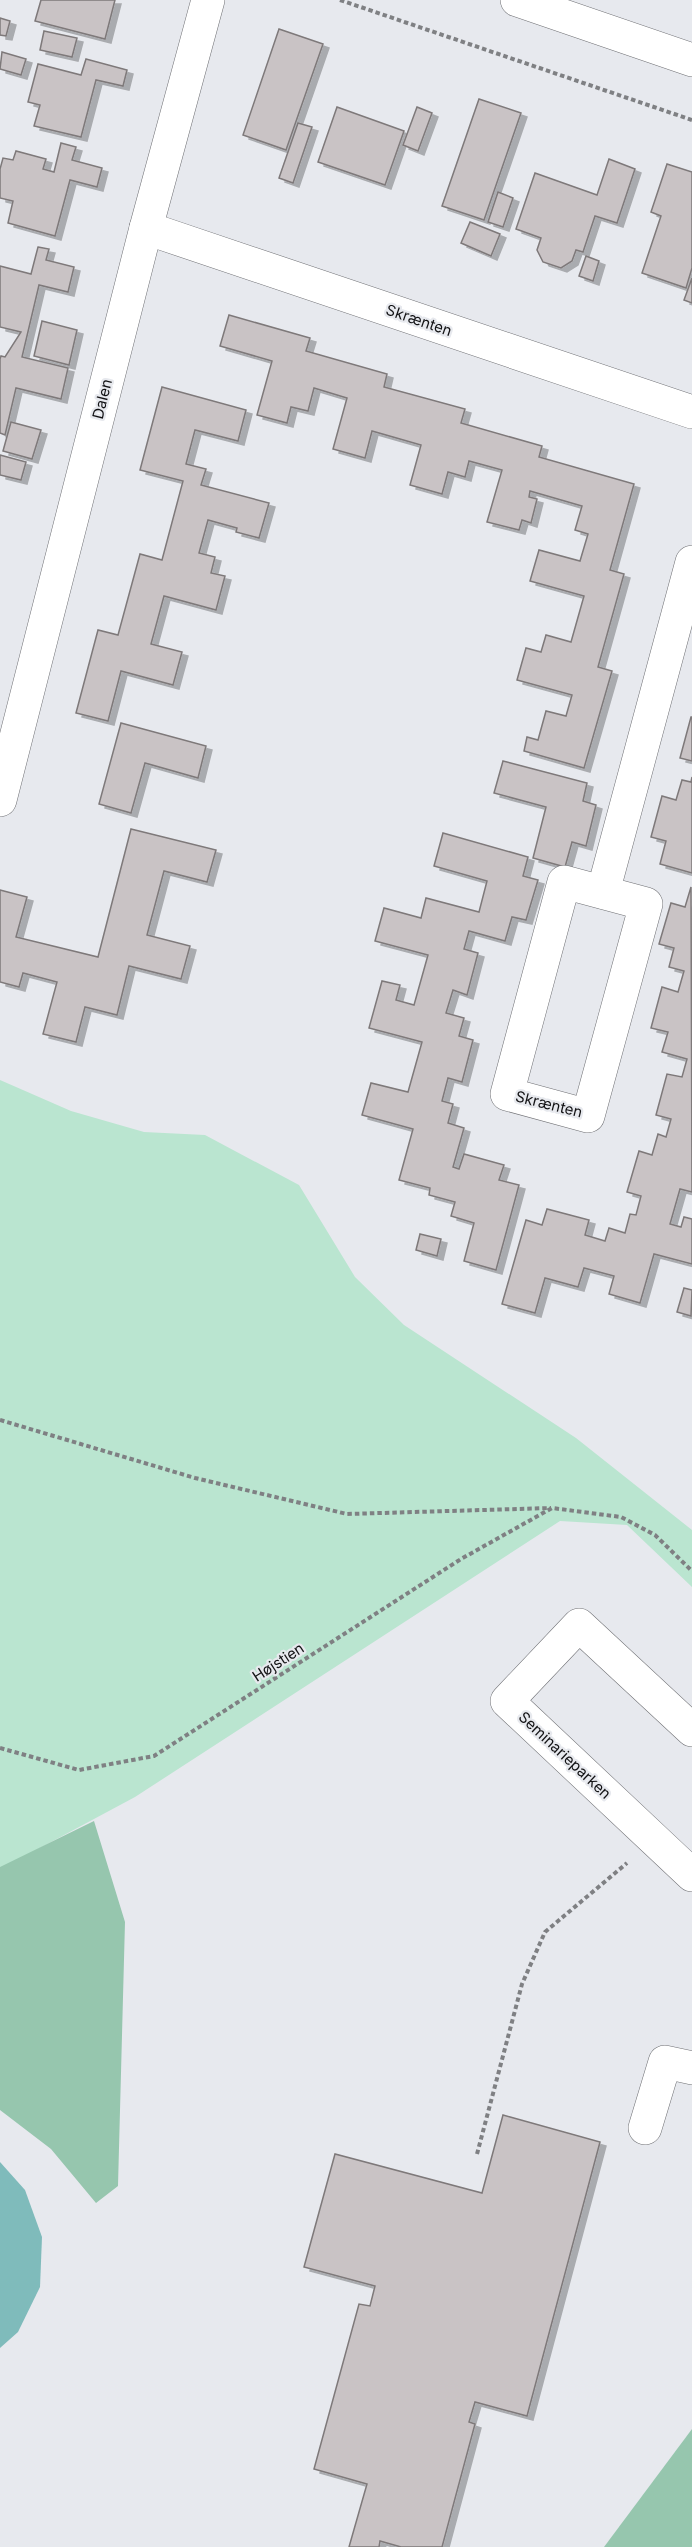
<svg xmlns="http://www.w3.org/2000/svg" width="692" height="2547" viewBox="0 0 692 2547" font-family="Inter,sans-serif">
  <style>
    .green { fill: #bae5d0 }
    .forest { fill: #96c6ae }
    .water { fill: #7fbbbb }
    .building { fill: #c9c3c5; stroke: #7e797a; stroke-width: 1.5; filter: url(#shadow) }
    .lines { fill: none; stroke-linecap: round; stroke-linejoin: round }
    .minor-casing { stroke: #707175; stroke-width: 34 }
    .path { stroke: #7f8083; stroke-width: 4; stroke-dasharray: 4.5 3; stroke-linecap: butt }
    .minor { stroke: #fff; stroke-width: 33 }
    .labels { text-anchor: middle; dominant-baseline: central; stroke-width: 4.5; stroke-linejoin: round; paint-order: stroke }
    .street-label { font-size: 15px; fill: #121214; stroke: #e7e9ee }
  </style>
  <defs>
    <filter id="shadow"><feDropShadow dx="6" dy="4" stdDeviation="0" flood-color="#0004"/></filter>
  </defs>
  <rect width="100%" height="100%" fill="#e7e9ee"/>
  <path class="green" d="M 0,1080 L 71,1111 L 144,1132 L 205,1135 L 299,1185 L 355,1277 L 404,1325 L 576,1438 L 692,1530 L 692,1587 L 627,1525 L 560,1521 L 135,1797 L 38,1849 L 0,1884 Z"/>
  <g class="forest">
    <path d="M 94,1821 L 125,1922 L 118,2186 L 96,2203 L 51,2149 L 0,2110 L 0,1867 Z"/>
    <path d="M 692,2429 L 692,2547 L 604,2547 Z"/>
  </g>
  <path class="water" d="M 0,2162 L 25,2190 L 42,2237 L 40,2287 L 18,2332 L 0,2348 Z"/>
  <g class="building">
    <path d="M 41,0 L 115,0 L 105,39 L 35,21 Z"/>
    <path d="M 0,18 L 10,21 L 6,36 L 0,35 Z"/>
    <path d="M 279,29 L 323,44 L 286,150 L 243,135 Z"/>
    <path d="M 44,31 L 77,38 L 72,57 L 40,50 Z"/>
    <path d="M 2,52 L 26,59 L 21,75 L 0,69 Z"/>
    <path d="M 86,59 L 127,70 L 123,86 L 96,80 L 81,137 L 34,126 L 40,105 L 28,102 L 38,64 L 81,75 Z"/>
    <path d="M 479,99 L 521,113 L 484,220 L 442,206 Z"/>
    <path d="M 337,107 L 404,131 L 385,185 L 318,162 Z"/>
    <path d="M 417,107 L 432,113 L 418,151 L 403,145 Z"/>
    <path d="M 298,123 L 312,127 L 293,183 L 279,178 Z"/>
    <path d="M 61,143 L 76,147 L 72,160 L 102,168 L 97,187 L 70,180 L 55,236 L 8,223 L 13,201 L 0,198 L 0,169 L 3,158 L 13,160 L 16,151 L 46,159 L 43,169 L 54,172 Z"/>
    <path d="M 609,159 L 635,169 L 617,223 L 595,216 L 583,252 L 576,250 L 572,261 L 561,268 L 543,262 L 537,250 L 541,238 L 516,229 L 535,173 L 597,195 Z"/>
    <path d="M 667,164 L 692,172 L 692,268 L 686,288 L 642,273 L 661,216 L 651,212 Z"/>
    <path d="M 498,192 L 513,198 L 503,227 L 488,222 Z"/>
    <path d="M 470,222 L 500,234 L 491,256 L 461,243 Z"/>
    <path d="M 38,247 L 49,249 L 46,260 L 74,267 L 68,292 L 39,285 L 22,357 L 68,368 L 61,399 L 16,388 L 5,435 L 0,433 L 0,359 L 1,356 L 5,357 L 21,332 L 0,327 L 0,266 L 31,274 Z"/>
    <path d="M 586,256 L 599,261 L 593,281 L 579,276 Z"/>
    <path d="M 692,278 L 692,303 L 684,300 Z"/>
    <path d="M 229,315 L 310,338 L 306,351 L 387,374 L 384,387 L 465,409 L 461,423 L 542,446 L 539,457 L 634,484 L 610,570 L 624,574 L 598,667 L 612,671 L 584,768 L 524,751 L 527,737 L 538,740 L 546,711 L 566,716 L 572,695 L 517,680 L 526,648 L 541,652 L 546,635 L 571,642 L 584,596 L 530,581 L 539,550 L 580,561 L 588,534 L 575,530 L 582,506 L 530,491 L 529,497 L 537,499 L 531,523 L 522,520 L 519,530 L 487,522 L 502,470 L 469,461 L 465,477 L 448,472 L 442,494 L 410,485 L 421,445 L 372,431 L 365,458 L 333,449 L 347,398 L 314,388 L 308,411 L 291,407 L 287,423 L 257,415 L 272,361 L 220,346 Z"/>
    <path d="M 42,321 L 77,330 L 69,365 L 34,356 Z"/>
    <path d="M 162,387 L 246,410 L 238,441 L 195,430 L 186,464 L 206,469 L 201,485 L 269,503 L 259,538 L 236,532 L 237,528 L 208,520 L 199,553 L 215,557 L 211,573 L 225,576 L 216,610 L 164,596 L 151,644 L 182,652 L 173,685 L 121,671 L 108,721 L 76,713 L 98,630 L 118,635 L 140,554 L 162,560 L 183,481 L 140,470 Z"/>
    <path d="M 11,422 L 41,430 L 32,459 L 3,451 Z"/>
    <path d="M 0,455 L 26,462 L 21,480 L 0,475 Z"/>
    <path d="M 691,717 L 692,717 L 692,761 L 680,758 Z"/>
    <path d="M 121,723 L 206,746 L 198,778 L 145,763 L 131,813 L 99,804 Z"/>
    <path d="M 503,761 L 587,783 L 583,801 L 596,805 L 586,846 L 572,842 L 565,867 L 533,858 L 546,807 L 494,793 Z"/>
    <path d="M 692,777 L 692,873 L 660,864 L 666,841 L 651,837 L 662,796 L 676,800 L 682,780 L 691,782 Z"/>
    <path d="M 131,829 L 216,850 L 207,882 L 164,871 L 147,935 L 190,946 L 181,979 L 129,966 L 117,1015 L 85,1007 L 76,1042 L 43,1034 L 57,982 L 23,973 L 19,987 L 0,982 L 0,890 L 27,897 L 16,937 L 98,957 Z"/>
    <path d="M 443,833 L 528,857 L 523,876 L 538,880 L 526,920 L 512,917 L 505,941 L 469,931 L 464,949 L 478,953 L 467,995 L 453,990 L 446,1013 L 464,1018 L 459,1036 L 473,1040 L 462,1082 L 448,1078 L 442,1101 L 453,1104 L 448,1123 L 464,1128 L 453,1167 L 459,1169 L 464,1154 L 504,1165 L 499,1180 L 519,1185 L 496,1270 L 464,1261 L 474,1223 L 451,1216 L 455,1202 L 429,1195 L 430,1188 L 399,1180 L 413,1129 L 362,1115 L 371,1083 L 408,1092 L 422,1042 L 369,1028 L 382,981 L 400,985 L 396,1000 L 414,1005 L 428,955 L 375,941 L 384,908 L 421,918 L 426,898 L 479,912 L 487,881 L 434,866 Z"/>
    <path d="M 691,887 L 692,1192 L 680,1189 L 670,1224 L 681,1227 L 684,1217 L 692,1219 L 692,1264 L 654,1254 L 640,1303 L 609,1294 L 614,1276 L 584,1268 L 578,1287 L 545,1278 L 535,1313 L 502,1304 L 526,1220 L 542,1225 L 547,1209 L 589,1220 L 585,1235 L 605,1241 L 609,1228 L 625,1233 L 630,1214 L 636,1215 L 641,1196 L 627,1192 L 639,1151 L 652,1155 L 658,1134 L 666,1137 L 671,1119 L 656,1115 L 667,1074 L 682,1077 L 687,1059 L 662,1052 L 668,1032 L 651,1028 L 662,987 L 678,992 L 684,971 L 669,967 L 674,948 L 659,944 L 671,903 L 685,907 Z"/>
    <path d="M 420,1234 L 441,1239 L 437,1256 L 416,1250 Z"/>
    <path d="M 684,1288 L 692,1290 L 691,1316 L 677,1312 Z"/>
    <path d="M 503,2115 L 600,2142 L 527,2416 L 475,2402 L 469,2422 L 475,2424 L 442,2547 L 401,2547 L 380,2541 L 379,2547 L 349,2547 L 367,2484 L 314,2469 L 359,2304 L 370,2306 L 375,2286 L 304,2267 L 335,2154 L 482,2193 Z"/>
  </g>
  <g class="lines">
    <g class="minor-casing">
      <g id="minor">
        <path d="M 517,0 L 692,60"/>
        <path d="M 146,228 L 692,412"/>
        <path d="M 0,800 L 146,228 L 208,0"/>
        <path d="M 564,882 L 646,904 L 588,1116 L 507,1094 Z"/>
        <path d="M 603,892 L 692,562"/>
        <path d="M 692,1730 L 579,1625 L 507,1701 L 692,1875"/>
        <path d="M 645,2128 L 665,2062 L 692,2068"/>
      </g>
    </g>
    <g class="path">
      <path d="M 340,0 L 692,120"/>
      <path d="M 0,1420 L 195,1478 L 347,1514 L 551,1508"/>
      <path d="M 0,1748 L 79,1770 L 154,1756 L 461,1559 L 552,1508 L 621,1517 L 655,1535 L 692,1571"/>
      <path d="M 477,2154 L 522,1984 L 545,1932 L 627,1863"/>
    </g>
    <use href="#minor" class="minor"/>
  </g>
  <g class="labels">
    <g class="street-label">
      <text transform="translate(419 320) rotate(19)">Skrænten</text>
      <text transform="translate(102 399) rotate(-76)">Dalen</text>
      <text transform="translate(549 1104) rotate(14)">Skrænten</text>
      <text transform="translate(278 1662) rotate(-33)">Højstien</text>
      <text transform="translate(565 1755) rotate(43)">Seminarieparken</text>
    </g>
  </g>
</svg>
